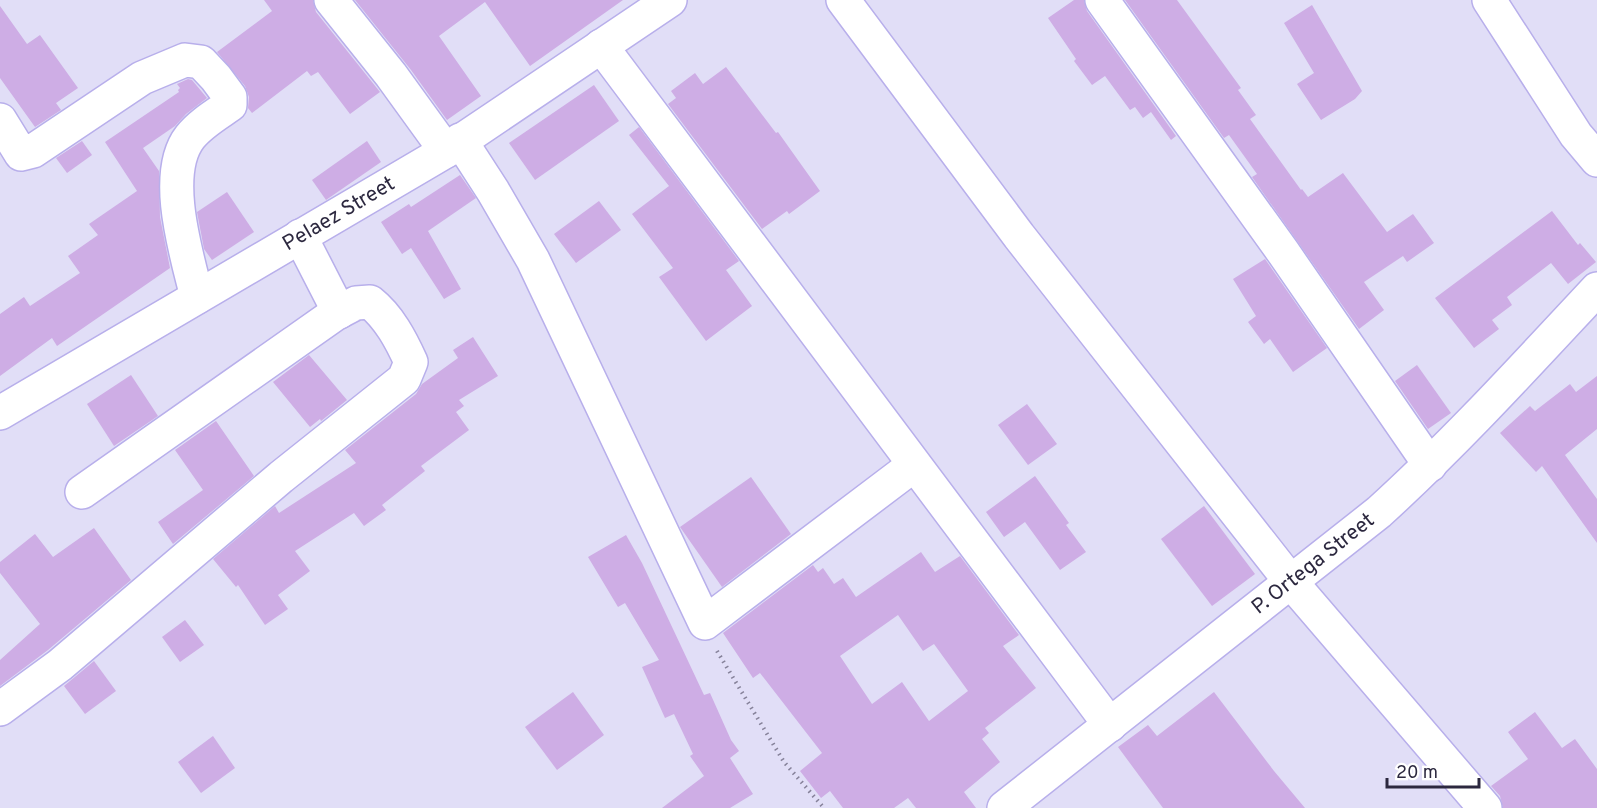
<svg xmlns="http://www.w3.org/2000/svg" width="1597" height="808" viewBox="0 0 1597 808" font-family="Overpass,sans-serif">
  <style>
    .building { fill: #ceade5; fill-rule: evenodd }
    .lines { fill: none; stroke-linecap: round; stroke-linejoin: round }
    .minor-casing { stroke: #b8afeb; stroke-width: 36 }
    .path { stroke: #86829a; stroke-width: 4; stroke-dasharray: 1.5 4.5; stroke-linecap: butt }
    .minor { stroke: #fff; stroke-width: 33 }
    .labels { text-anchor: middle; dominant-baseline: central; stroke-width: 4.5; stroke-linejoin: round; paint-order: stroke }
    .street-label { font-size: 21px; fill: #2c283f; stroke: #fff }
  </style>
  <rect width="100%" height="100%" fill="#e1def7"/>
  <g class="building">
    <path d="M 264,0 L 313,0 L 316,12 L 380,92 L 350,114 L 318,72 L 311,76 L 307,71 L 252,113 L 248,108 L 249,97 L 245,86 L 217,52 L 272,11 Z"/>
    <path d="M 355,0 L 623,0 L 530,66 L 485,2 L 439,36 L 481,96 L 447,120 L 411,70 Z"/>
    <path d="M 1074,0 L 1084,0 L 1087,11 L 1176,136 L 1171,140 L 1151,112 L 1143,118 L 1135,107 L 1130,110 L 1105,76 L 1092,85 L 1074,61 L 1076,59 L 1048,18 Z"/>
    <path d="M 1125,0 L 1177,0 L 1241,88 L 1238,90 L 1256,115 L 1250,119 L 1301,190 L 1302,189 L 1308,197 L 1343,173 L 1387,232 L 1413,214 L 1434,243 L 1407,262 L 1403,256 L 1364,282 L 1384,310 L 1359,329 L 1252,177 L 1257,174 L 1229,135 L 1224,138 Z"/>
    <path d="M 1312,5 L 1362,91 L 1355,99 L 1321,120 L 1297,84 L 1314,73 L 1284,23 Z"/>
    <path d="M 0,6 L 27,44 L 40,35 L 78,88 L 56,103 L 61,110 L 35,127 L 0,78 Z"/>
    <path d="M 726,67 L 776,133 L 778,132 L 820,191 L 789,214 L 787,211 L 762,229 L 668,104 L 676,98 L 671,91 L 695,73 L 703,84 Z"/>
    <path d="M 188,79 L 192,80 L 207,98 L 186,114 L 175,126 L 143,148 L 159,171 L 160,217 L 170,268 L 57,346 L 52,338 L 0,376 L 0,314 L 24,297 L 30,306 L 80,273 L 68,256 L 98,235 L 89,224 L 137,191 L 105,142 L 179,92 L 178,90 L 180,88 L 177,84 Z"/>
    <path d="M 594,85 L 619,121 L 535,180 L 509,143 Z"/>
    <path d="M 639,127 L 739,261 L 726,270 L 752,306 L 706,341 L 659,277 L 673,268 L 632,214 L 669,186 L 629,135 Z"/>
    <path d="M 82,141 L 92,155 L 67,173 L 56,158 Z"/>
    <path d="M 367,141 L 381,162 L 326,200 L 312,180 Z"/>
    <path d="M 460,175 L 476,198 L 428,231 L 461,289 L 444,299 L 411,248 L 402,254 L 381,222 L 409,204 L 411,207 Z"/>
    <path d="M 227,192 L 254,232 L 212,260 L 204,249 L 197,212 Z"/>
    <path d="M 599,201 L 621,230 L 576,263 L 554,234 Z"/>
    <path d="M 1552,211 L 1578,245 L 1580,243 L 1596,262 L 1568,284 L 1551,263 L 1507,297 L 1512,305 L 1492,320 L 1499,329 L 1474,348 L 1435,298 Z"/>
    <path d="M 1265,259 L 1327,348 L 1293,372 L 1270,339 L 1264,344 L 1248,322 L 1256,316 L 1233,279 Z"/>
    <path d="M 473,337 L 498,376 L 459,400 L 464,406 L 456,412 L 469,430 L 421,466 L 425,471 L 382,505 L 386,510 L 364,526 L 354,513 L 295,551 L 310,571 L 278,595 L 288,609 L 265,625 L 238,585 L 236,587 L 213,559 L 275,506 L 279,513 L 356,463 L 345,450 L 416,394 L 422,384 L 458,358 L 453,350 Z"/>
    <path d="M 309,355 L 347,400 L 321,421 L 320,419 L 310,427 L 273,382 Z"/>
    <path d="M 1417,365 L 1451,413 L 1428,429 L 1395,381 Z"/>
    <path d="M 131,375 L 158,416 L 114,446 L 87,404 Z"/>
    <path d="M 1597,376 L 1597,429 L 1565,455 L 1597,499 L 1597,543 L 1542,466 L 1536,472 L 1500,433 L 1530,406 L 1535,411 L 1570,384 L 1576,392 Z"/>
    <path d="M 1027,404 L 1057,444 L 1028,465 L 998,425 Z"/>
    <path d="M 216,421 L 254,476 L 173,544 L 158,522 L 203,490 L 175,450 Z"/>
    <path d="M 1035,476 L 1069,523 L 1066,525 L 1086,552 L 1060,570 L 1025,522 L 1004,537 L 986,512 Z"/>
    <path d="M 751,477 L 791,534 L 722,587 L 680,527 Z"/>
    <path d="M 1204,506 L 1255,574 L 1212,606 L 1161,539 Z"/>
    <path d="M 94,528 L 131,580 L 48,650 L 0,686 L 0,660 L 40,624 L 0,573 L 0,562 L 35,534 L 53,557 Z"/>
    <path d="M 626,535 L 642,563 L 704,695 L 710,693 L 731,740 L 739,751 L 730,758 L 753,794 L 730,808 L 662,808 L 704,776 L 690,756 L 693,754 L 674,714 L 665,718 L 642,667 L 659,660 L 625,603 L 618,607 L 588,557 Z"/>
    <path d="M 921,552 L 935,572 L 960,556 L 1019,635 L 1003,646 L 1036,688 L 985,728 L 989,733 L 982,739 L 1000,762 L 964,792 L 976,808 L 916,808 L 908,798 L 894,808 L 843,808 L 830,791 L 821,798 L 800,771 L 822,753 L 760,673 L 753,678 L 723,633 L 813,565 L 818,572 L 823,568 L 834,584 L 843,578 L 856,597 ZM 898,615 L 923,651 L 934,644 L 968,691 L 929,721 L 902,682 L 872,704 L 840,656 Z"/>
    <path d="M 185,620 L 204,645 L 180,662 L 162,637 Z"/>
    <path d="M 94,661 L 116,691 L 85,714 L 64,686 Z"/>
    <path d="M 573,692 L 604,735 L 557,770 L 525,727 Z"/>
    <path d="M 1214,692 L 1274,771 L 1305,808 L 1163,808 L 1118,747 L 1148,725 L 1157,736 Z"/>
    <path d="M 1535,712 L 1562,748 L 1575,739 L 1597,769 L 1597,808 L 1503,808 L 1500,796 L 1491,786 L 1528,759 L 1508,732 Z"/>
    <path d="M 213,736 L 235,768 L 201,793 L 178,762 Z"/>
  </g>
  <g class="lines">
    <g class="minor-casing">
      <g id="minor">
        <path d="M 331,0 L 391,75 L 446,151"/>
        <path d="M 843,0 L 1019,236 L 1291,582 L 1485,808"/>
        <path d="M 1102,0 L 1283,252 L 1430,465"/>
        <path d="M 1489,0 L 1576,135 L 1597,160"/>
        <path d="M 601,46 L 1110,725"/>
        <path d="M 0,120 L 21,154 L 33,151 L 142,78 L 185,60 L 201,62 L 216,78 L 230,97 L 230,105 C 217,114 200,124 190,137 C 161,174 187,256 197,297"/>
        <path d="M 460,140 L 493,191 L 533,260 L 705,623 L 914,465"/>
        <path d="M 300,236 L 339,312"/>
        <path id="s1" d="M 0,413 L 446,151 L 670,0"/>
        <path d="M 0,709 L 60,665 L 281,477 L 404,379 L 411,362 C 401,340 389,317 370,302 L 356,303 L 335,314 L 82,492"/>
        <path id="s2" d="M 1004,808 L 1379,512 C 1456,442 1526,365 1597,289"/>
      </g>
    </g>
    <path class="path" d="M 717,651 L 784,762 L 824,808"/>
    <use href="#minor" class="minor"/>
  </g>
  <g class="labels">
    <g class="street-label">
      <text stroke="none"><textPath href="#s1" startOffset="393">Pelaez Street</textPath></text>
      <text stroke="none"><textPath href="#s2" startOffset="394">P. Ortega Street</textPath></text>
    </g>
  </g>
  <path d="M1387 778v9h92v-9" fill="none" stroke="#2c283f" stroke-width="3"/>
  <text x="1396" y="778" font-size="18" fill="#2c283f" stroke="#ffffff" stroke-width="4.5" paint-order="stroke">20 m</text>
</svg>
